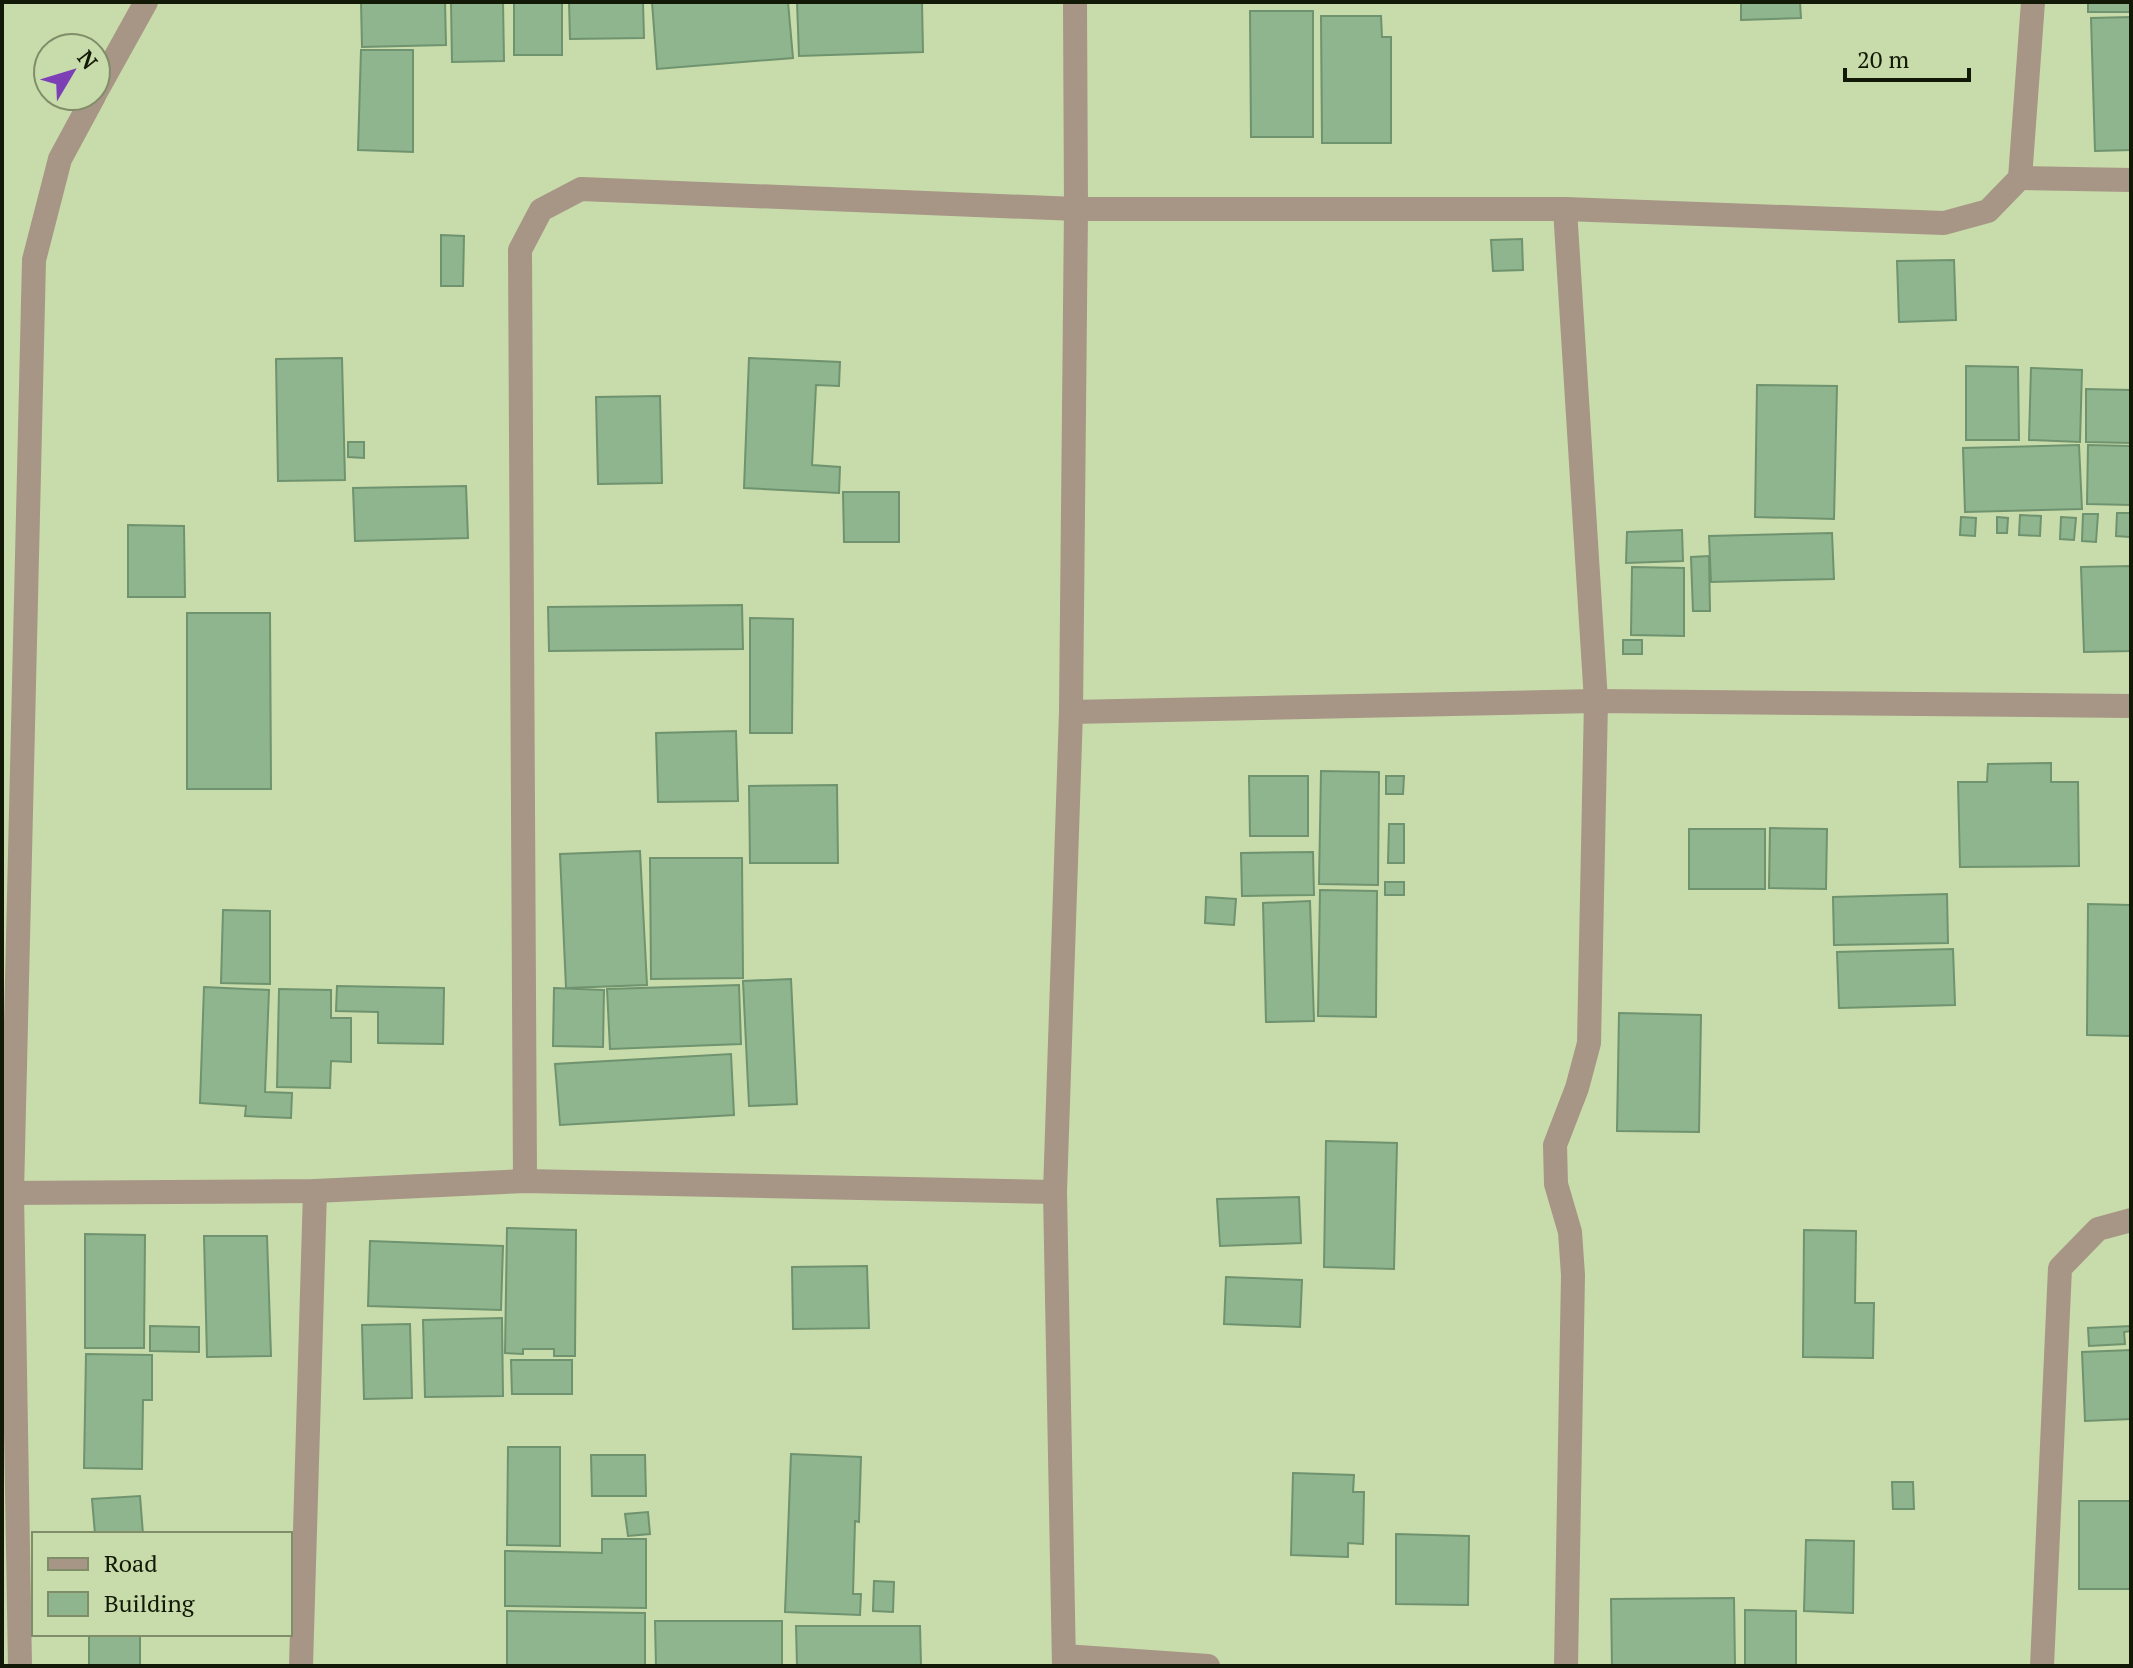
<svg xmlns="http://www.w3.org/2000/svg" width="2133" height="1668" viewBox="0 0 2133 1668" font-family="'PT Serif',serif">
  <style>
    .building { fill: #8fb58f; stroke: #6f936e; stroke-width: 2 }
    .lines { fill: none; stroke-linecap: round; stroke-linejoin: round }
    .minor { stroke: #a79586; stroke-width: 24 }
  </style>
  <rect width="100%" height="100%" fill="#c8dbaa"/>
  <g class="building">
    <path d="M 361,2 L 445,2 L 446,45 L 362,47 Z"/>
    <path d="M 451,2 L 503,2 L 504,61 L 452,62 Z"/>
    <rect x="514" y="2" width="48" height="53"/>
    <path d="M 569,2 L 643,2 L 644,38 L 570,39 Z"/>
    <path d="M 652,2 L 788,2 L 793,58 L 657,69 Z"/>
    <path d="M 797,2 L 922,2 L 923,52 L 799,56 Z"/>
    <path d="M 1741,2 L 1800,2 L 1801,18 L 1741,20 Z"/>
    <rect x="2088" y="2" width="43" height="10"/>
    <path d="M 1250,11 L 1313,11 L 1313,137 L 1251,137 Z"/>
    <path d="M 1321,16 L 1381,16 L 1382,37 L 1391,37 L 1391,143 L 1322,143 Z"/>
    <path d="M 2131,17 L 2131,150 L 2095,151 L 2091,18 Z"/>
    <path d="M 361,50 L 413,50 L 413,152 L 358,150 Z"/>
    <path d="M 441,235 L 464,236 L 463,286 L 441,286 Z"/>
    <path d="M 1522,239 L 1523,270 L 1493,271 L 1491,240 Z"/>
    <path d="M 1954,260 L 1956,320 L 1899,322 L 1897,261 Z"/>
    <path d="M 342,358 L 345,480 L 278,481 L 276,359 Z"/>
    <path d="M 749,358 L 840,362 L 839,386 L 816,385 L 812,465 L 840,467 L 839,493 L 744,488 Z"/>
    <path d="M 1966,366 L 2018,367 L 2019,440 L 1966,440 Z"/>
    <path d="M 2031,368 L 2082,370 L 2080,442 L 2029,440 Z"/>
    <path d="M 1757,385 L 1837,386 L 1834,519 L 1755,517 Z"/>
    <path d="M 2086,389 L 2131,390 L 2131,443 L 2086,442 Z"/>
    <path d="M 660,396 L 662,483 L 598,484 L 596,397 Z"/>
    <path d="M 348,442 L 364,442 L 364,458 L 348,457 Z"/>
    <path d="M 2079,445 L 2082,509 L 1965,512 L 1963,448 Z"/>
    <path d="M 2088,445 L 2131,446 L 2131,505 L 2087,504 Z"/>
    <path d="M 466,486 L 468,538 L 355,541 L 353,488 Z"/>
    <path d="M 843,492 L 899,492 L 899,542 L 844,542 Z"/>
    <path d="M 2117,513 L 2131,513 L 2130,537 L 2116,536 Z"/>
    <path d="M 2083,514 L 2098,514 L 2096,542 L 2082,541 Z"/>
    <path d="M 2020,515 L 2041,516 L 2040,536 L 2019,535 Z"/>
    <path d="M 1961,517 L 1976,518 L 1975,536 L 1960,535 Z"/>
    <path d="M 1997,517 L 2008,518 L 2007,533 L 1997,533 Z"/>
    <path d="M 2061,517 L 2076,518 L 2074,540 L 2060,539 Z"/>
    <path d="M 128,525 L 184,526 L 185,597 L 128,597 Z"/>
    <path d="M 1682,530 L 1683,561 L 1626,563 L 1627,532 Z"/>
    <path d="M 1832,533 L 1834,579 L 1711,582 L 1709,536 Z"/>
    <path d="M 1709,556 L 1710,611 L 1693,611 L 1691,557 Z"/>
    <path d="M 2131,566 L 2131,651 L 2084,652 L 2081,567 Z"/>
    <path d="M 1632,567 L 1684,568 L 1684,636 L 1631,635 Z"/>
    <path d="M 742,605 L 743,649 L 549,651 L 548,607 Z"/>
    <path d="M 187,613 L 270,613 L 271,789 L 187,789 Z"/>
    <path d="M 750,618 L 793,619 L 792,733 L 750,733 Z"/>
    <rect x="1623" y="640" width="19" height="14"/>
    <path d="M 736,731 L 738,801 L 658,802 L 656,733 Z"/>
    <path d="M 2051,763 L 2051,782 L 2078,782 L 2079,866 L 1960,867 L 1958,782 L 1987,782 L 1988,764 Z"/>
    <path d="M 1321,771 L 1379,772 L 1378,885 L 1319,884 Z"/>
    <path d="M 1249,776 L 1308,776 L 1308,836 L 1250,836 Z"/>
    <path d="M 1386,776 L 1404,776 L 1403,794 L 1386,794 Z"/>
    <path d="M 837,785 L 838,863 L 750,863 L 749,786 Z"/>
    <path d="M 1389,824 L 1404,824 L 1404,863 L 1388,863 Z"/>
    <path d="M 1770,828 L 1827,829 L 1826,889 L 1769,888 Z"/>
    <rect x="1689" y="829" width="76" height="60"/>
    <path d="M 640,851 L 647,985 L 566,988 L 560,854 Z"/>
    <path d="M 1313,852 L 1314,895 L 1242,896 L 1241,853 Z"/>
    <path d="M 650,858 L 742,858 L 743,978 L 651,979 Z"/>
    <rect x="1385" y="882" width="19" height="13"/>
    <path d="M 1320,890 L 1377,891 L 1376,1017 L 1318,1016 Z"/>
    <path d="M 1947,894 L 1948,943 L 1834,945 L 1833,897 Z"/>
    <path d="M 1206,897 L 1236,899 L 1234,925 L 1205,923 Z"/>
    <path d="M 1310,901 L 1314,1021 L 1266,1022 L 1263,903 Z"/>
    <path d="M 2088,904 L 2131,905 L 2131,1036 L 2087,1035 Z"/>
    <path d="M 223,910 L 270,911 L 270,984 L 221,983 Z"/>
    <path d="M 1953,949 L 1955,1005 L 1839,1008 L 1837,952 Z"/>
    <path d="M 791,979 L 797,1104 L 749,1106 L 743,981 Z"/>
    <path d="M 739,985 L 741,1044 L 610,1049 L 607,989 Z"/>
    <path d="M 337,986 L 444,988 L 443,1044 L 378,1043 L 378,1012 L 336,1011 Z"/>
    <path d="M 204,987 L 269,990 L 265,1092 L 292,1093 L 291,1118 L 245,1116 L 246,1106 L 200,1103 Z"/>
    <path d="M 554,988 L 604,990 L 603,1047 L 553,1046 Z"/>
    <path d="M 279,989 L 331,990 L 331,1018 L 351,1018 L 351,1062 L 331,1061 L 330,1088 L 277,1087 Z"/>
    <path d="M 1619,1013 L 1701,1015 L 1699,1132 L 1617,1131 Z"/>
    <path d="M 731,1054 L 734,1115 L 560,1125 L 555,1064 Z"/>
    <path d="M 1326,1141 L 1397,1143 L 1394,1269 L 1324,1267 Z"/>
    <path d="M 1299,1197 L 1301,1243 L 1220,1246 L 1217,1199 Z"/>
    <path d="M 507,1228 L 576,1230 L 575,1356 L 554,1356 L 554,1349 L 523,1349 L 523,1354 L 505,1353 Z"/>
    <path d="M 1804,1230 L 1856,1231 L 1855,1303 L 1874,1303 L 1873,1358 L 1803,1357 Z"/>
    <path d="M 85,1234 L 145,1235 L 144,1348 L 85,1348 Z"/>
    <path d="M 204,1236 L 267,1236 L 271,1356 L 207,1357 Z"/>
    <path d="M 370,1241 L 503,1246 L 501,1310 L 368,1306 Z"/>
    <path d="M 867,1266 L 869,1328 L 793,1329 L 792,1267 Z"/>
    <path d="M 1226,1277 L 1302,1280 L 1300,1327 L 1224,1324 Z"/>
    <path d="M 502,1318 L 503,1396 L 425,1397 L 423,1320 Z"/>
    <path d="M 410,1324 L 412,1398 L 364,1399 L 362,1325 Z"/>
    <path d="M 150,1326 L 199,1327 L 199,1352 L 150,1351 Z"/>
    <path d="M 2131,1326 L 2131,1331 L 2124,1332 L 2125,1344 L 2089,1346 L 2088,1328 Z"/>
    <path d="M 2131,1350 L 2131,1419 L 2085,1421 L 2082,1352 Z"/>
    <path d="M 86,1354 L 152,1355 L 152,1400 L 143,1400 L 142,1469 L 84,1468 Z"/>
    <path d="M 511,1360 L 572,1360 L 572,1394 L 512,1394 Z"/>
    <path d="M 508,1447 L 560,1447 L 560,1546 L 507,1545 Z"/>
    <path d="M 791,1454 L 861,1457 L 859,1522 L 855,1521 L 853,1594 L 861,1594 L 860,1615 L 785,1612 Z"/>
    <path d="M 591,1455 L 645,1455 L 646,1496 L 592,1496 Z"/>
    <path d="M 1293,1473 L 1354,1475 L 1353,1492 L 1364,1492 L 1363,1544 L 1348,1543 L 1348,1557 L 1291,1555 Z"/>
    <path d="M 1892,1482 L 1913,1482 L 1914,1509 L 1893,1509 Z"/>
    <path d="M 140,1496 L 143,1534 L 95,1534 L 92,1499 Z"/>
    <rect x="2079" y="1501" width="52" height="88"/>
    <path d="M 648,1512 L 650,1534 L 628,1536 L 625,1514 Z"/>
    <path d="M 1396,1534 L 1469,1536 L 1468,1605 L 1396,1604 Z"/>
    <path d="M 602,1539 L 646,1539 L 646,1608 L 505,1606 L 505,1551 L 602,1553 Z"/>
    <path d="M 1806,1540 L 1854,1541 L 1853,1613 L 1804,1611 Z"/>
    <path d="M 874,1581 L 894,1582 L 893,1612 L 873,1611 Z"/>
    <path d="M 1734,1598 L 1735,1666 L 1612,1666 L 1611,1599 Z"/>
    <path d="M 1745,1610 L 1796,1611 L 1796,1666 L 1745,1666 Z"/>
    <path d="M 507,1611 L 645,1613 L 645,1666 L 507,1666 Z"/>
    <path d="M 655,1621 L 782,1621 L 782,1666 L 656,1666 Z"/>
    <path d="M 796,1626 L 920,1626 L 921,1666 L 797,1666 Z"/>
    <rect x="89" y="1634" width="51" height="32"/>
  </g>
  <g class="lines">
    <g class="minor">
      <path d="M 96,92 L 146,2"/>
      <path d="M 2020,178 L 2131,180"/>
      <path d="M 1565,209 L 1596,701 L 1589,1043 L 1577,1088 L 1555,1145 L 1556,1184 L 1570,1232 L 1573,1275 L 1566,1666"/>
      <path d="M 1071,712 L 1596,701 L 2131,706"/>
      <path d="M 525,1181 L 520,250 L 541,210 L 581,189 L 1076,209 L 1565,209 L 1944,223 L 1988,211 L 2020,178 L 2033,2"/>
      <path d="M 2,1193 L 315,1191 L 525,1181 L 1055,1192"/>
      <path d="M 1064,1656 L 1208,1666"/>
      <path d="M 20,1666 L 12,1193 L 34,260 L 60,159 L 94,96"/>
      <path d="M 301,1666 L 315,1191"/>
      <path d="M 1064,1666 L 1055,1192 L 1071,712 L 1076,209 L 1075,2"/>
      <path d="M 2042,1666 L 2060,1268 L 2098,1229 L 2131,1220"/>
    </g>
  </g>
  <rect width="2133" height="1668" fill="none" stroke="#131907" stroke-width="8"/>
  <rect x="32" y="1532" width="260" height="104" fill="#c8dbaa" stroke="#808d69" stroke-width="2"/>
  <rect x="48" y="1558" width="40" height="12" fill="#a79586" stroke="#808d69" stroke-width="2"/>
  <text x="104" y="1572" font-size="24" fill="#131907">Road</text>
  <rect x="48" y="1592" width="40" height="24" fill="#8fb58f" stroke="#808d69" stroke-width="2"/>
  <text x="104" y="1612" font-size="24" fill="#131907">Building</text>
  <g transform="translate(72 72) rotate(52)"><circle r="38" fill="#c8dbaa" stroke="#808d69" stroke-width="2"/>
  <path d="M0-6L14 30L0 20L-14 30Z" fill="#7c3fb5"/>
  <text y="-12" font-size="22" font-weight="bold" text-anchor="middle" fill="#131907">N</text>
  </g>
  <path d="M1845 68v12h124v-12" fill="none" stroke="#131907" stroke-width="4"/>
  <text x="1857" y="68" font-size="24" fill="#131907" stroke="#c8dbaa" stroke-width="6" paint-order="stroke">20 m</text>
</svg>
